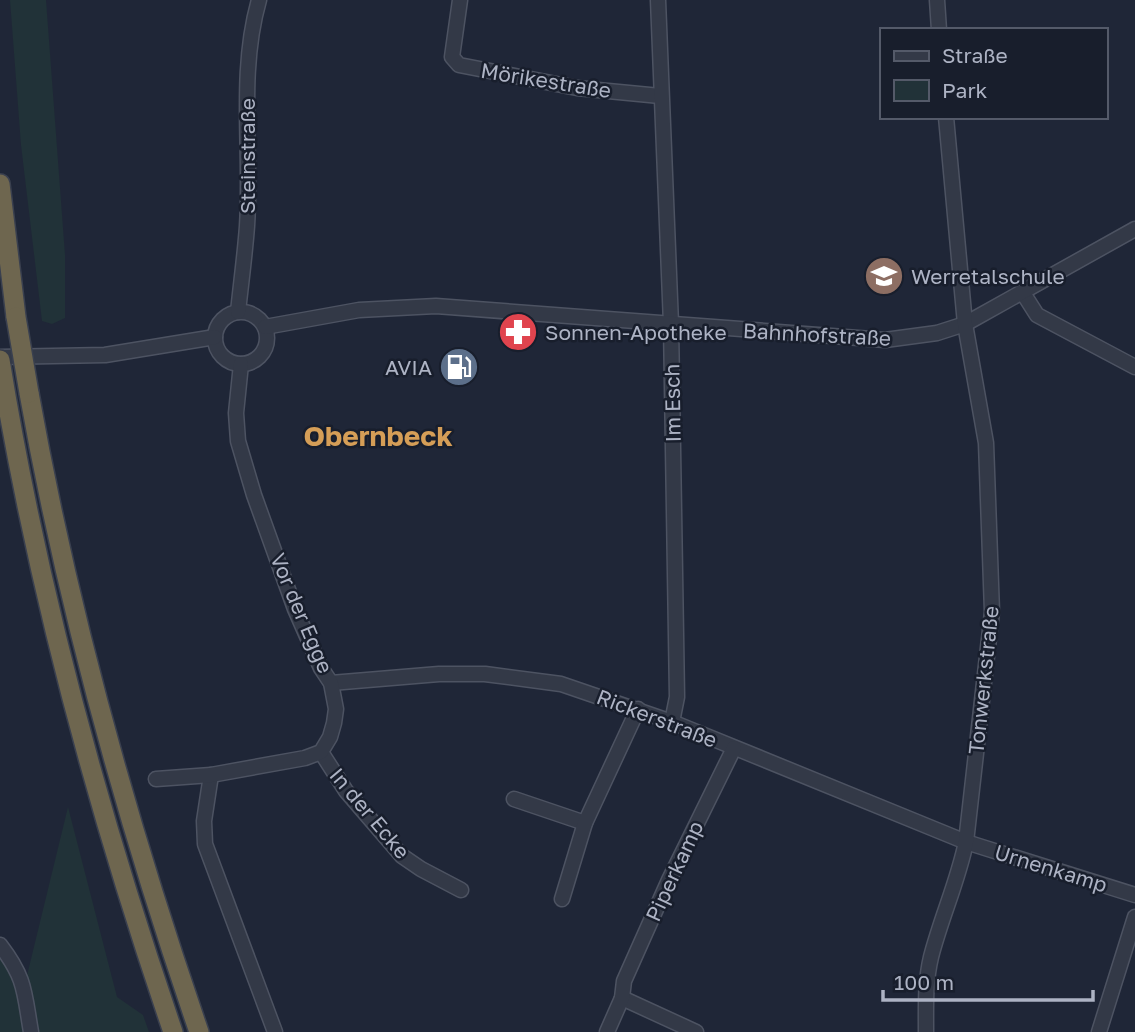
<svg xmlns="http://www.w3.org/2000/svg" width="1135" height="1032" viewBox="0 0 1135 1032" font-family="'Golos Text',sans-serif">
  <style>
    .green { fill: #213238 }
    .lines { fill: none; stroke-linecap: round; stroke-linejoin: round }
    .minor-casing { stroke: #4d5362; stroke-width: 17 }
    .highway-casing { stroke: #3a404f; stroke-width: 22 }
    .minor { stroke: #333947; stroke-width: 14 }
    .highway { stroke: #6e664f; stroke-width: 19 }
    .highway-bridge-casing { stroke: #3a404f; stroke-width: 22; stroke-linecap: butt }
    .highway-bridge { stroke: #6e664f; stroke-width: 19 }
    .labels { text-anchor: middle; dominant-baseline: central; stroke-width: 5; stroke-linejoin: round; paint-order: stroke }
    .street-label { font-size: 21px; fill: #adb3c4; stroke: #181e2c }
    .poi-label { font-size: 21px; fill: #adb3c4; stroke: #181e2c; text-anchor: start }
    .district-label { font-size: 28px; font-weight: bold; fill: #d59e57; stroke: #181e2c }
  </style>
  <rect width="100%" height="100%" fill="#1f2637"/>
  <g class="green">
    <path d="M 10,0 L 46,0 L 65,255 L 65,318 L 52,324 L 42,321 L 21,145 Z"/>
    <path d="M 68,807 L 117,997 L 143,1015 L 149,1032 L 0,1032 L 0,952 L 22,996 Z"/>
  </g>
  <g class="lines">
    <g class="minor-casing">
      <g id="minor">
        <path d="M 460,0 L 452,57 L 459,65 L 577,88 L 660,96"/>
        <path d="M 658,0 L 671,324 L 677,697 L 672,722"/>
        <path d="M 937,0 L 939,30"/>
        <path d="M 1023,293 L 1037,315 L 1135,367"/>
        <circle cx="241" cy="338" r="26"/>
        <path d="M 238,312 C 241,283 245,254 247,226 C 252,151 238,73 259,0"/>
        <path d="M 265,327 L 359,310 L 436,306 L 885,340 L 937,333 L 965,324 L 1135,229"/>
        <path d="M 0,357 L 105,355 L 215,337"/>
        <path d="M 331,683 L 439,674 L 485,674 L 561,684 L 672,722 L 966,842 L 1135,895"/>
        <path d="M 321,752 L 346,791 L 402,856 L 421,869 L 461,890"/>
        <path d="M 211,775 L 204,821 L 205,844 L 275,1032"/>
        <path d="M 156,779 L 211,775 L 305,758 L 321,752 L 330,737 L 334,723 L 336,709 L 331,683 L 321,668 L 295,609 L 254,495 L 238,441 L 236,413 L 241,364"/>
        <path d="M 514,799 L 585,823"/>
        <path d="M 562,899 L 585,823 L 638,709"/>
        <path d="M 0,945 C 26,979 24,992 31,1032"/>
        <path d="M 622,998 L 696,1032"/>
        <path d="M 607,1032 L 622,998 L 624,981 L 669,880 L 734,748"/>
        <path d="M 926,1032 C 926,1006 925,982 931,957 C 941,918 958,881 966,842 L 992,612 L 986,443 L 965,324 L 946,117"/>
        <path d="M 1099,1032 L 1135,917"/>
      </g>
    </g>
    <g class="highway-casing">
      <g id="highway">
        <path d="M 0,184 L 16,317"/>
        <path d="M 0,360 C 37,588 98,813 173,1032"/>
        <path d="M 29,393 C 68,611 127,823 199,1032"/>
      </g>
    </g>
    <use href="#minor" class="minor"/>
    <use href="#highway" class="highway"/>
    <g class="highway-bridge-casing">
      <path id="highway-bridge" d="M 16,317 L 29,393"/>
    </g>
    <use href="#highway-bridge" class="highway-bridge"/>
  </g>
  <defs>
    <g id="school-disc" transform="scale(2.0125)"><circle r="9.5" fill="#8d6e63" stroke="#181e2c"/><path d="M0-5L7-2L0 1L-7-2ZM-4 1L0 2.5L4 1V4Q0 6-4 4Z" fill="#fff"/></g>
    <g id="pharmacy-disc" transform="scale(2.0125)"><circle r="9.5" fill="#e0444e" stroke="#181e2c"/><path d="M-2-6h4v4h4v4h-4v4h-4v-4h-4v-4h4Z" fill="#fff"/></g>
    <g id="fuel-disc" transform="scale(2.0125)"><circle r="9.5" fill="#5c6f8a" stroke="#181e2c"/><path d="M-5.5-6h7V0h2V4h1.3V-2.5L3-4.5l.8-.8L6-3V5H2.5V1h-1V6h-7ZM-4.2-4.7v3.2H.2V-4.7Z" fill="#fff"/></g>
  </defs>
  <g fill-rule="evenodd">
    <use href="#school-disc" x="884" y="276"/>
    <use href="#pharmacy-disc" x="518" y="332"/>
    <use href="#fuel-disc" x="459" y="367"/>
  </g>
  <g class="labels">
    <g class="street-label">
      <text transform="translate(546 80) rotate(9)">Mörikestraße</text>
      <text transform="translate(247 156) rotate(-90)">Steinstraße</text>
      <text transform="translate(817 334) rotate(3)">Bahnhofstraße</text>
      <text transform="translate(672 403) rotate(-91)">Im Esch</text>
      <text transform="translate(302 613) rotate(67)">Vor der Egge</text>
      <text transform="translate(983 680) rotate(-84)">Tonwerkstraße</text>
      <text transform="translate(657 718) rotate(21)">Rickerstraße</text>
      <text transform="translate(370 813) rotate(50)">In der Ecke</text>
      <text transform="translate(1051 868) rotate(17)">Urnenkamp</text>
      <text transform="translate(674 871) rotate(-65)">Piperkamp</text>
    </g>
    <g class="poi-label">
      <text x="911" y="276">Werretalschule</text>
      <text x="545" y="332">Sonnen-Apotheke</text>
      <text x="432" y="367" text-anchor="end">AVIA</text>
    </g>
    <g class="district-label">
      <text x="378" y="435">Obernbeck</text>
    </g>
  </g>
  <rect x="880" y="28" width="228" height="91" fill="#181e2c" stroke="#545a69" stroke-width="2"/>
  <rect x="894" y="51" width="35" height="10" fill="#333947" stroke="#545a69" stroke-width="2"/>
  <text x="942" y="63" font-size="21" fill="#adb3c4">Straße</text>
  <rect x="894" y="80" width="35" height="21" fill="#213238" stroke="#545a69" stroke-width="2"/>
  <text x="942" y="98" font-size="21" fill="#adb3c4">Park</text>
  <path d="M883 990v10h210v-10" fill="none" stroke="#adb3c4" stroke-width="3.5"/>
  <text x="894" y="990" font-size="21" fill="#adb3c4" stroke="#181e2c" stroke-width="5" paint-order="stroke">100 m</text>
</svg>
